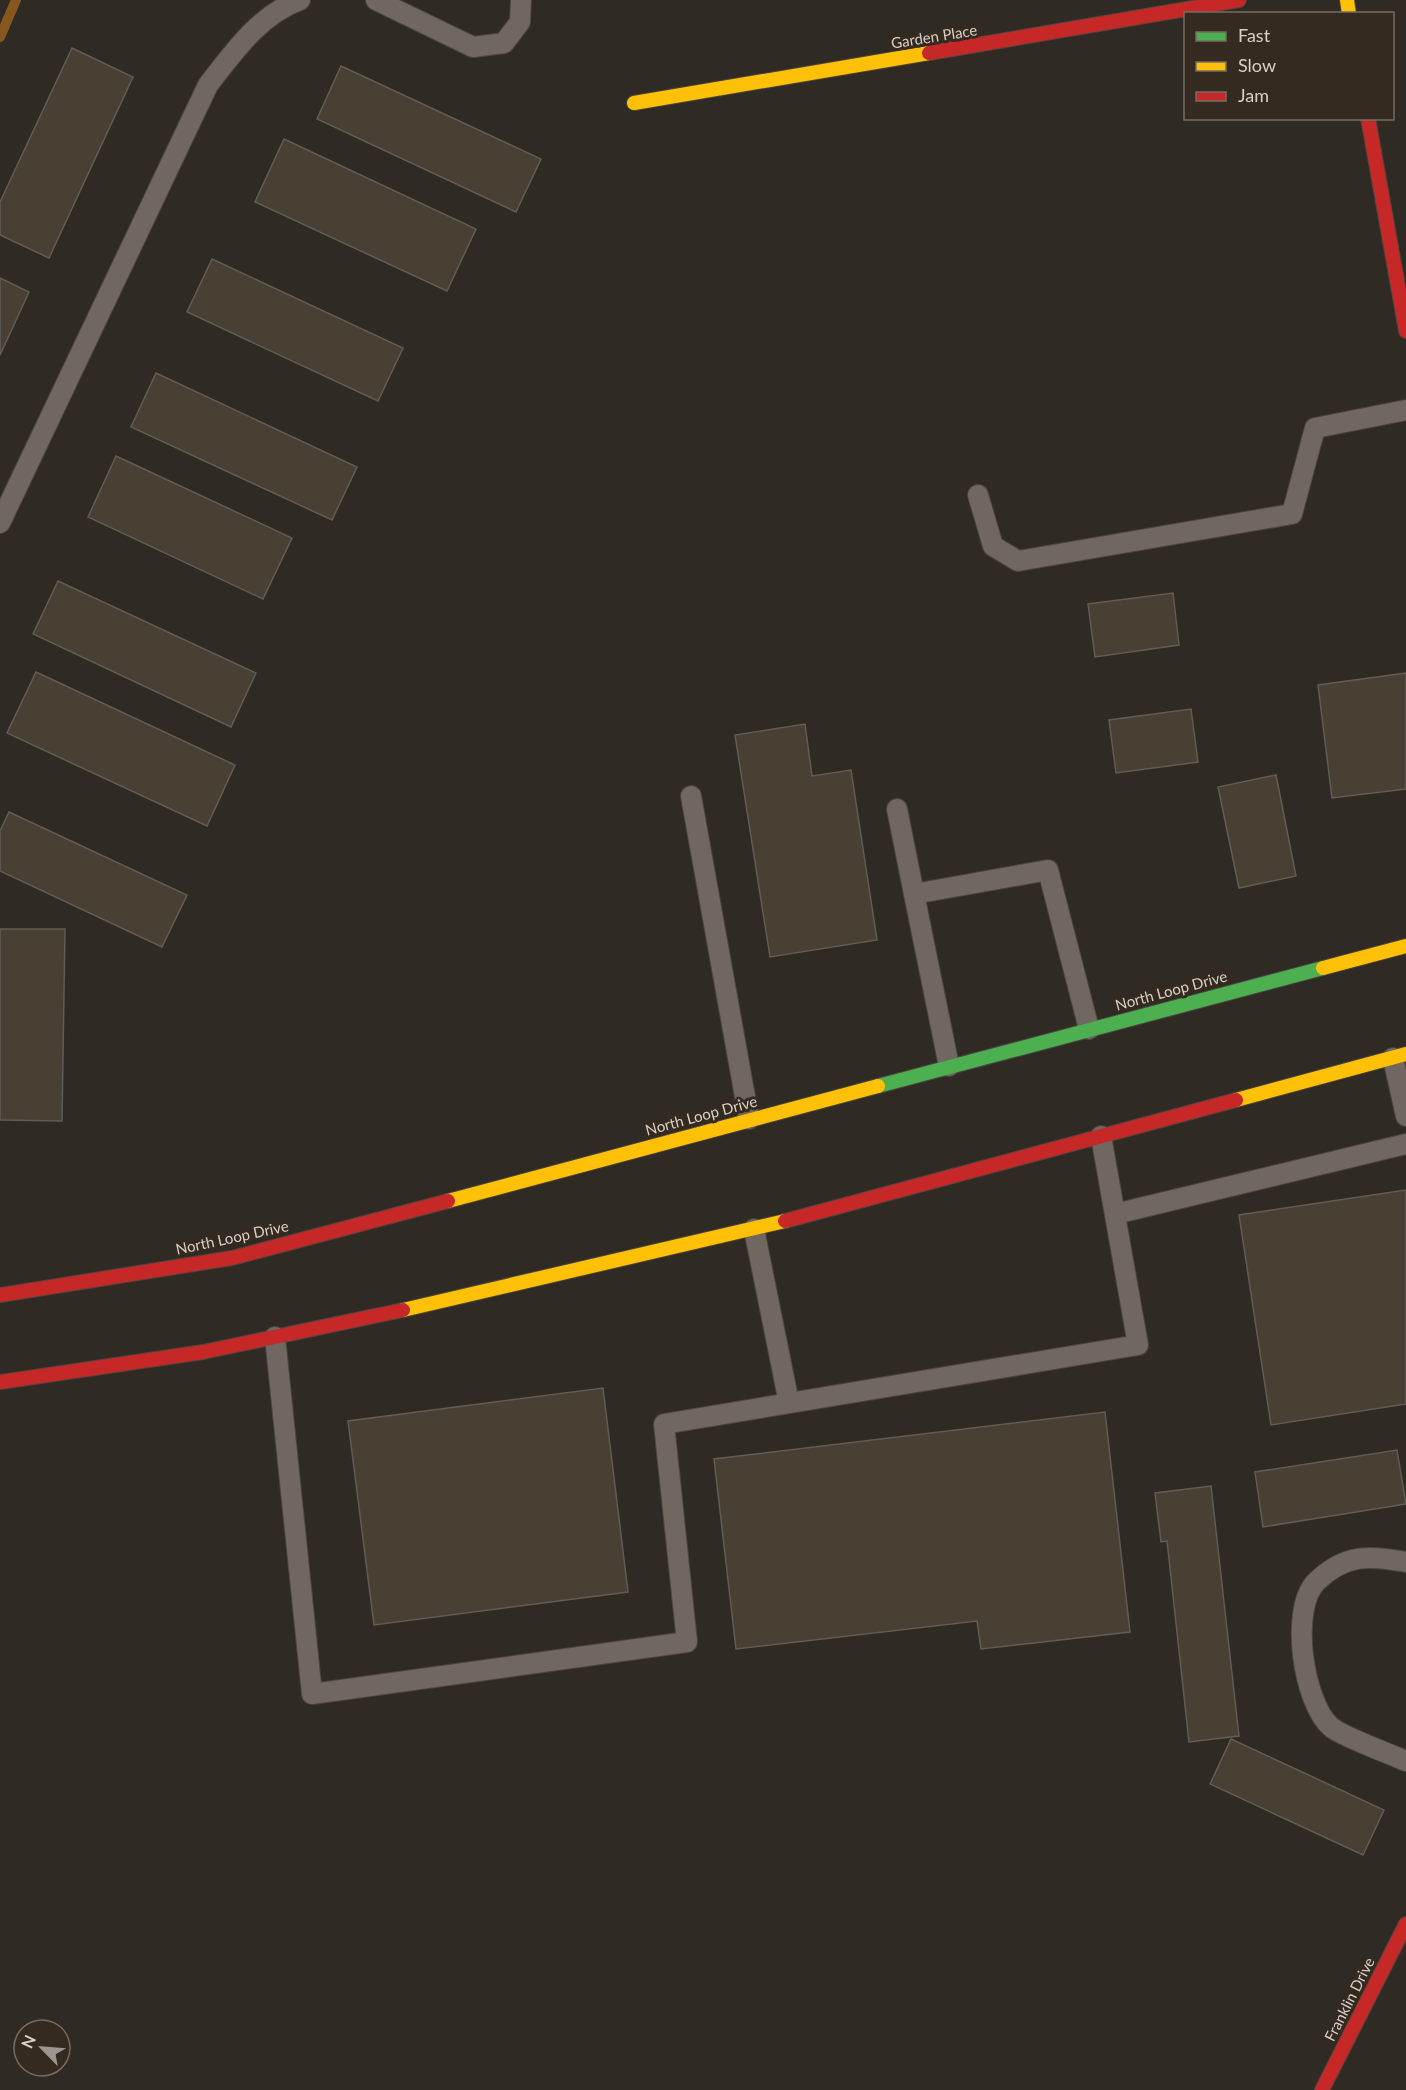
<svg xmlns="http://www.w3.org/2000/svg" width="1406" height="2090" viewBox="0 0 1406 2090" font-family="Lato,sans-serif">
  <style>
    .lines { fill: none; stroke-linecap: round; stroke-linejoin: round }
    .stream { stroke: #86581d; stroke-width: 10 }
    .building { fill: #494034; stroke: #605c56; stroke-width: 1.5 }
    .lane-casing { stroke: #4a453f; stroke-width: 22 }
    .fast-casing { stroke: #4a453f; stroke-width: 16 }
    .slow-casing { stroke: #4a453f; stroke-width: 16 }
    .jam-casing { stroke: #4a453f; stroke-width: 16 }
    .lane { stroke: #6f6760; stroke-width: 20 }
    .fast { stroke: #4caf50; stroke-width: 14 }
    .slow { stroke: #ffc107; stroke-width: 14 }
    .jam { stroke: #c62828; stroke-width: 14 }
    .labels { text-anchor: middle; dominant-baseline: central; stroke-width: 6; stroke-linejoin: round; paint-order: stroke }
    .street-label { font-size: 15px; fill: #d8d0c9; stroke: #352a1f }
  </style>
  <rect width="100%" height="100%" fill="#302a24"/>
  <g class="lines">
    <path class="stream" d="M 0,37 L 16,0"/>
  </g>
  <g class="building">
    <path d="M 72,48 L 133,77 L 49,258 L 0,235 L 0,202 Z"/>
    <path d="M 341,66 L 541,159 L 516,212 L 317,119 Z"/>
    <path d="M 284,139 L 476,229 L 447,291 L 255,202 Z"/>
    <path d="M 212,259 L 403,348 L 378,401 L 187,312 Z"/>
    <path d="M 0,278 L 29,292 L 0,355 Z"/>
    <path d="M 156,373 L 357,467 L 332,520 L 131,427 Z"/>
    <path d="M 116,456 L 292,538 L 263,599 L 88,517 Z"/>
    <path d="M 58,581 L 256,673 L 231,727 L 33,634 Z"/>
    <path d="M 1173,593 L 1179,645 L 1095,657 L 1088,604 Z"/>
    <path d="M 36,672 L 235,765 L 207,826 L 7,733 Z"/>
    <path d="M 1406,673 L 1406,789 L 1332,798 L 1318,685 Z"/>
    <path d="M 1191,709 L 1198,762 L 1116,773 L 1109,720 Z"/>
    <path d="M 805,724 L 812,776 L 851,770 L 877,940 L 770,957 L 735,735 Z"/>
    <path d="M 1276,775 L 1296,876 L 1239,888 L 1218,787 Z"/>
    <path d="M 9,812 L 187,895 L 162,947 L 0,871 L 0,831 Z"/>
    <path d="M 0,929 L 65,929 L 62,1121 L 0,1120 Z"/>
    <path d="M 1406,1190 L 1406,1404 L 1271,1425 L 1239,1215 Z"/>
    <path d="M 603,1388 L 628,1592 L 374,1625 L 348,1421 Z"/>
    <path d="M 1105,1412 L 1130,1632 L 981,1649 L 977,1621 L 736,1649 L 714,1459 Z"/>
    <path d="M 1397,1450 L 1406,1504 L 1263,1527 L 1255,1472 Z"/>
    <path d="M 1211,1486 L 1239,1736 L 1189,1742 L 1167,1541 L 1161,1542 L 1155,1493 Z"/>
    <path d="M 1231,1739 L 1384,1810 L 1363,1855 L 1210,1784 Z"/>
  </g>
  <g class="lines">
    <g class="lane-casing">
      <g id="lane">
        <path d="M 376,0 L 473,47 L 504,43 L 520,22 L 521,0"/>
        <path d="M 978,495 L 993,546 L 1018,561 L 1292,514 L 1315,428 L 1406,410"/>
        <path d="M 0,523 L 208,85 C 233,53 260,14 300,0"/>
        <path d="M 691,796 L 749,1119"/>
        <path d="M 897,809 L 914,894 L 1048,870 L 1089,1029"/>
        <path d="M 914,894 L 949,1066"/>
        <path d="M 1393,1058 L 1406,1116"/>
        <path d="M 1115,1214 L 1406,1144"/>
        <path d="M 754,1229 L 789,1403"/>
        <path d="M 275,1337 L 312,1694 L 687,1642 L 664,1424 L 1138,1345 L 1101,1136"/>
        <path d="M 1406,1562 C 1370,1555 1345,1554 1317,1581 C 1289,1607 1303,1703 1331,1727 C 1341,1736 1390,1754 1406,1761"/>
      </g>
    </g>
    <g class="fast-casing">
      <path id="fast" d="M 878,1086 L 1323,968"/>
    </g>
    <g class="slow-casing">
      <g id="slow">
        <path d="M 1347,0 L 1349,14"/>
        <path d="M 634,103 L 929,53"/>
        <path d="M 1323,968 L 1406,946"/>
        <path d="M 1236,1100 L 1406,1054"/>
        <path d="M 448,1201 L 878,1086"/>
        <path d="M 403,1310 L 785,1221"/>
      </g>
    </g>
    <g class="jam-casing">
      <g id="jam">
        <path d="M 929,53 L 1239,0"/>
        <path d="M 1368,118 L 1406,331"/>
        <path d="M 785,1221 L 1236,1100"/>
        <path d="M 0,1295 L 232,1258 L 448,1201"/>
        <path d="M 0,1382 L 203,1352 L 403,1310"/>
        <path d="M 1322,2090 L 1406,1924"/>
      </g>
    </g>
    <use href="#lane" class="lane"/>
    <use href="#fast" class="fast"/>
    <use href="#slow" class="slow"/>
    <use href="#jam" class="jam"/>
  </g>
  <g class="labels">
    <g class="street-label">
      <text transform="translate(934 36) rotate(-9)">Garden Place</text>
      <text transform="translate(1171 990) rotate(-15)">North Loop Drive</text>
      <text transform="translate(701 1115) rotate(-15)">North Loop Drive</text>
      <text transform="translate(232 1237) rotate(-12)">North Loop Drive</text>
      <text transform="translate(1349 1999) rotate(-63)">Franklin Drive</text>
    </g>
  </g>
  <rect x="1184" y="12" width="210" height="108" fill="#352a1f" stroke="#766c63" stroke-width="1.5"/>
  <rect x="1196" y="32" width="30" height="9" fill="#4caf50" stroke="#766c63" stroke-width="1.5"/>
  <text x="1238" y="42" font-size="18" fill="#d8d0c9">Fast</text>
  <rect x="1196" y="62" width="30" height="9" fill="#ffc107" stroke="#766c63" stroke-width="1.5"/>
  <text x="1238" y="72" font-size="18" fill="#d8d0c9">Slow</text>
  <rect x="1196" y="92" width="30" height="9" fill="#c62828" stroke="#766c63" stroke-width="1.5"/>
  <text x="1238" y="102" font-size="18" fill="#d8d0c9">Jam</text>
  <g transform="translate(42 2048) rotate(295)"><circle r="28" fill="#352a1f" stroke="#766c63" stroke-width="1.5"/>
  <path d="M0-4.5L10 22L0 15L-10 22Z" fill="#9d968f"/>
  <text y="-9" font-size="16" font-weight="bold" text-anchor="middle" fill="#d8d0c9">N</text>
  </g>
</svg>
